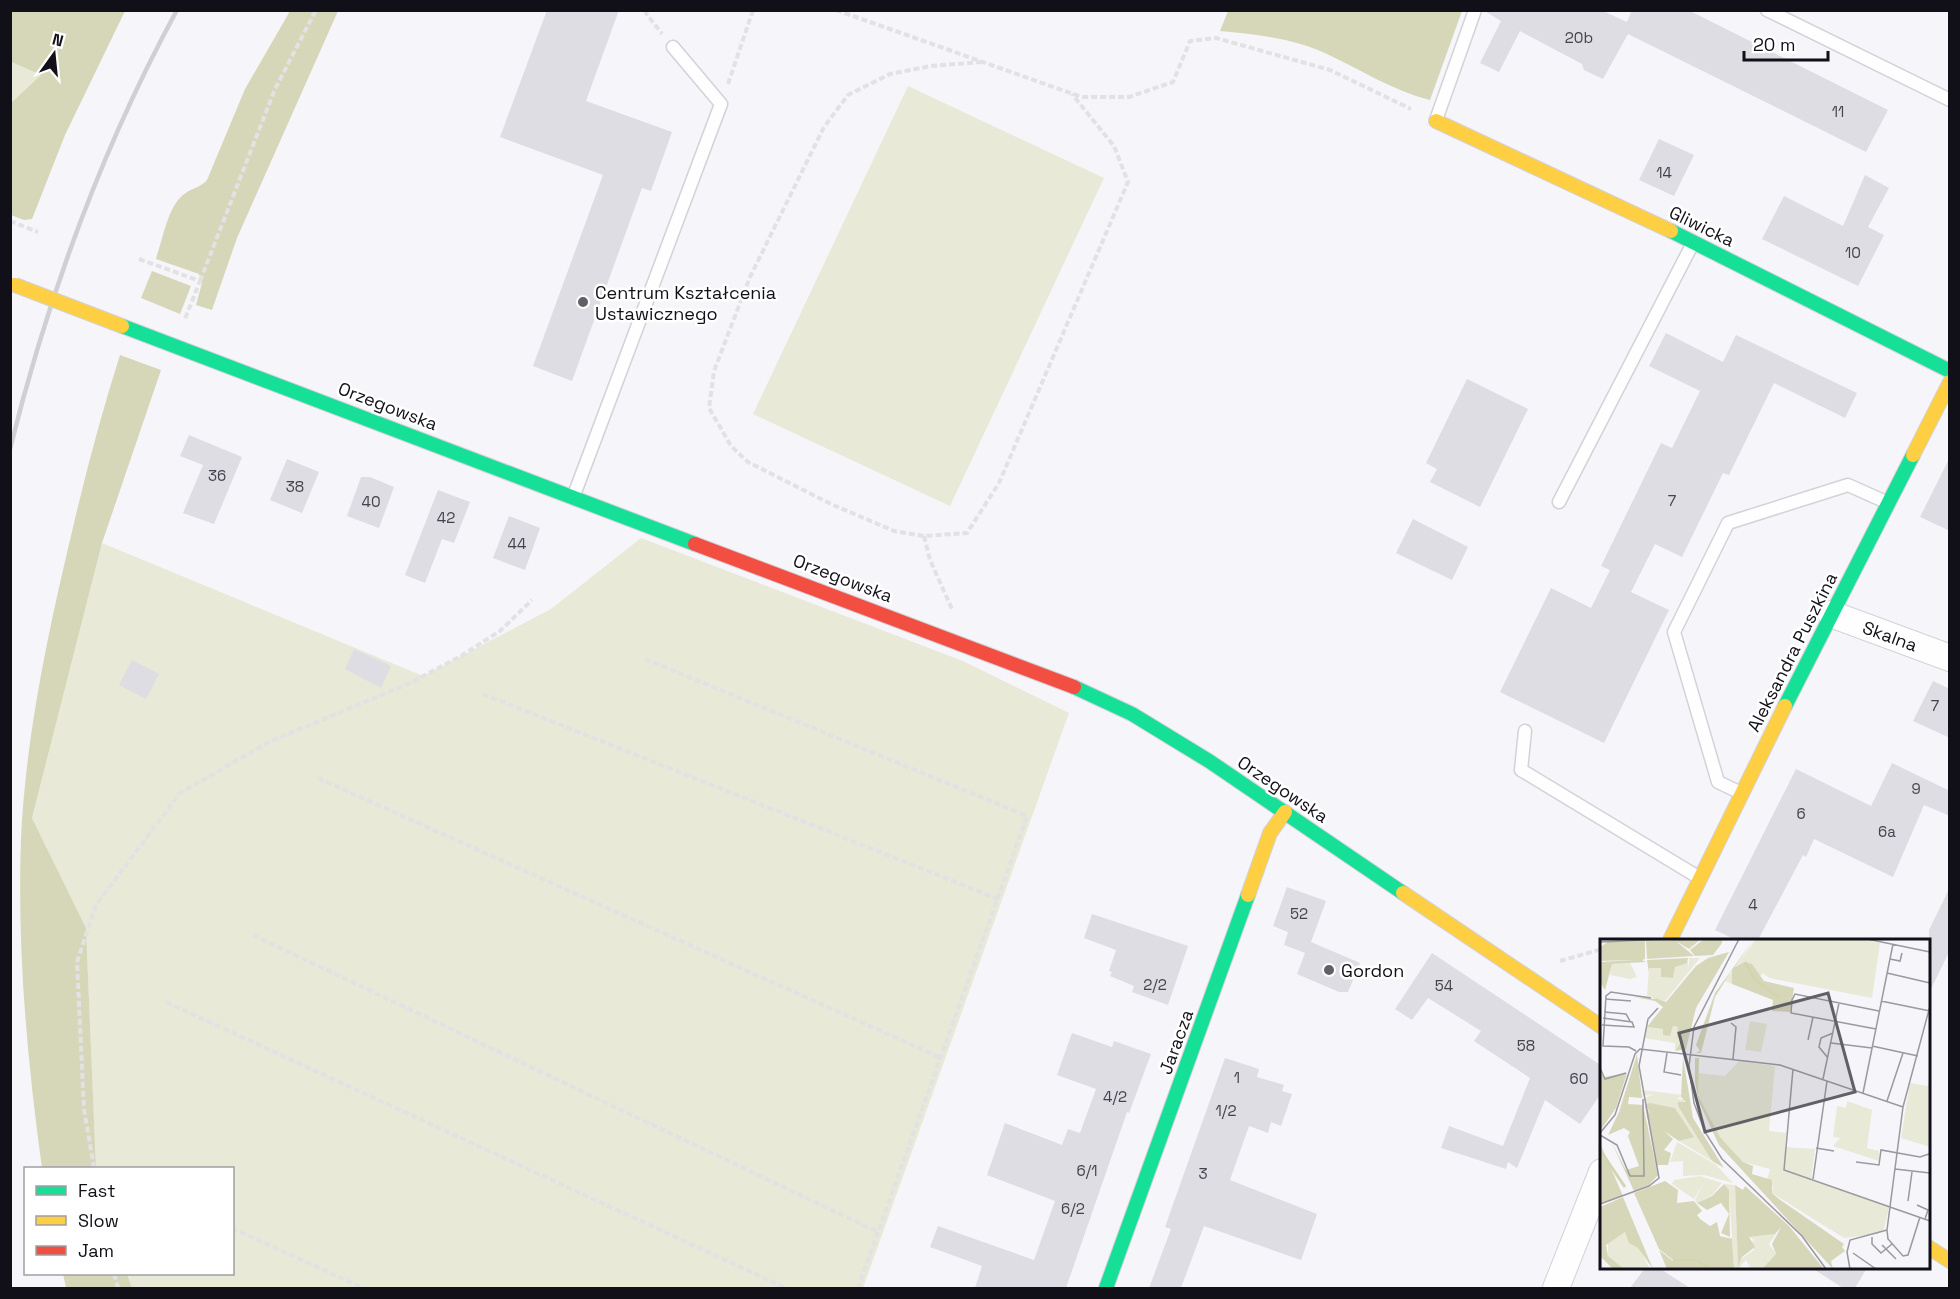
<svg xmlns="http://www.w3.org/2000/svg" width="1960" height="1299" viewBox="0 0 1960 1299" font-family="'Space Grotesk',sans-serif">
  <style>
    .green { fill: #e9e9d8 }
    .forest { fill: #d6d7b9 }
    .building { fill: #dedde3 }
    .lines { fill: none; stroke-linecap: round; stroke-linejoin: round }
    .lane-casing { stroke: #d3d2d8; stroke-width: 15 }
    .street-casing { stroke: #d3d2d8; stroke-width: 28 }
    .fast-casing { stroke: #d3d2d8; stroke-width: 16 }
    .slow-casing { stroke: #d3d2d8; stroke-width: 16 }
    .jam-casing { stroke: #d3d2d8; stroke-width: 16 }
    .path { stroke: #e2e1e3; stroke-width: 4; stroke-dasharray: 6 3; stroke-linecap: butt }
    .lane { stroke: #fefefe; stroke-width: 12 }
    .street { stroke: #fefefe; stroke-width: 26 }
    .fast { stroke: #16e098; stroke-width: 14 }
    .slow { stroke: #ffcf43; stroke-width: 14 }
    .jam { stroke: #f24e42; stroke-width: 14 }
    .rail { stroke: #d0cfd1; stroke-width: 4.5 }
    .slow-bridge-casing { stroke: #d3d2d8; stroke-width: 16; stroke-linecap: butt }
    .slow-bridge { stroke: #ffcf43; stroke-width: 14 }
    .poi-dot { fill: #616066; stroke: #fff; stroke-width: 2 }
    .labels { text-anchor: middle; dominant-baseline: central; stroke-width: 5; stroke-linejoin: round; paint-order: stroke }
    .number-label { font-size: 15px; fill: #44424a }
    .street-label { font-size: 18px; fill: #110f17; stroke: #fff }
    .poi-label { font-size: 18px; fill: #110f17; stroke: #fff; text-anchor: start }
    .inset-river { fill: none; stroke: #d4d5ae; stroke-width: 3 }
    .inset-road { fill: none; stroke: #9a999f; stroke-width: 1.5 }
    .view { fill: #616066; fill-opacity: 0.15; stroke: #616066; stroke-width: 3 }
    .inset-edge { fill: none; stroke: #110f17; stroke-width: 3 }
  </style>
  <rect width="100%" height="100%" fill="#f6f5fa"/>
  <g class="green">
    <path d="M 10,62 L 41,75 L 11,103 L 10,103 Z"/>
    <path d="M 908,86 L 1104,178 L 950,506 L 753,414 Z"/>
    <path d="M 641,538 L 963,661 L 1069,713 L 863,1288 L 132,1288 L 127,1274 L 232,1274 L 232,1168 L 96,1168 L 86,928 L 32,818 L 102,543 L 423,676 L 551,609 Z"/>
  </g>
  <g class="forest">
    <path d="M 11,10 L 125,11 L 65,135 L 32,219 L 24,220 L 11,215 L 11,103 L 41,75 L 11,62 Z"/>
    <path d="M 290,11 L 338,11 L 237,238 L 212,310 L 196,305 L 202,283 L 199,274 L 156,259 L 157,255 C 163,238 168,207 183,195 C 191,188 200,188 207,180 L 245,89 Z"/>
    <path d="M 1228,11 L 1228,10 L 1462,11 L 1430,100 C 1394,91 1363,71 1329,55 C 1296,39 1256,34 1220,31 Z"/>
    <path d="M 152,271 L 191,286 L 180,314 L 141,298 Z"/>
    <path d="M 120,355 L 161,370 L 102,543 L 32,818 L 86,928 L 96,1168 L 42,1168 C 27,1060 17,948 21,838 C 25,755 40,673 58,592 C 76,512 95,433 120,355 Z"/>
    <path d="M 63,1274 L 127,1274 L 132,1288 L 66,1288 Z"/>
  </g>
  <g class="building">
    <path d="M 547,10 L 619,10 L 586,101 L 672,132 L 651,191 L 642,188 L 572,381 L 533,366 L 603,175 L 500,137 Z"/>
    <path d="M 1483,10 L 1601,10 L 1627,22 L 1632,10 L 1688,10 L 1888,110 L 1866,152 L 1628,34 L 1603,79 L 1584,70 L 1582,64 L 1520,31 L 1499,72 L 1480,63 L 1501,21 Z"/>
    <path d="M 1659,139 L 1694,155 L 1674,196 L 1639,180 Z"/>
    <path d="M 1865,175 L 1889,188 L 1868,227 L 1884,235 L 1858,286 L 1762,239 L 1784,196 L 1843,226 Z"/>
    <path d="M 1666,333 L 1723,362 L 1736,335 L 1857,393 L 1845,418 L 1774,383 L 1729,475 L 1723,473 L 1682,557 L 1655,544 L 1631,592 L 1669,610 L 1604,743 L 1500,692 L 1551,588 L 1591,608 L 1610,570 L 1601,566 L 1661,443 L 1672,448 L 1700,391 L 1649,366 Z"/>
    <path d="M 1467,379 L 1528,409 L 1480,507 L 1430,482 L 1437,469 L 1426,463 Z"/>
    <path d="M 189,435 L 242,457 L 214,524 L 183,513 L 203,465 L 180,456 Z"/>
    <path d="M 1950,457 L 1950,531 L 1920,517 Z"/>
    <path d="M 287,459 L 319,472 L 302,513 L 270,500 Z"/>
    <path d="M 361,477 L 370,477 L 394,487 L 379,528 L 347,516 Z"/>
    <path d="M 438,490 L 470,502 L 454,543 L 442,539 L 425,583 L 405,575 Z"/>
    <path d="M 509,516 L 540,528 L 525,570 L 493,558 Z"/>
    <path d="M 1413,519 L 1468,547 L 1452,580 L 1396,553 Z"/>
    <path d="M 354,649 L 391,666 L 381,688 L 345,669 Z"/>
    <path d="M 132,660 L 159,674 L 146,699 L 119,685 Z"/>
    <path d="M 1933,681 L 1950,689 L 1950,738 L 1913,721 Z"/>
    <path d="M 1892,763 L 1950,791 L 1950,816 L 1924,805 L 1893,877 L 1814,839 L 1806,857 L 1803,855 L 1758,940 L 1736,940 L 1715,930 L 1796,769 L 1871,806 Z"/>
    <path d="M 1287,887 L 1326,901 L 1311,942 L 1360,963 L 1348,992 L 1339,992 L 1297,974 L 1305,953 L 1284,945 L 1288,932 L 1273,926 Z"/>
    <path d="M 1950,887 L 1950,950 L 1929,993 L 1929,930 Z"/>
    <path d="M 1092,914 L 1188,946 L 1168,1005 L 1132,992 L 1134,986 L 1110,976 L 1112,972 L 1109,971 L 1116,950 L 1084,938 Z"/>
    <path d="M 1432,953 L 1602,1066 L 1602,1092 L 1580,1124 L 1545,1100 L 1517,1168 L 1508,1162 L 1506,1169 L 1441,1148 L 1449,1126 L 1503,1146 L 1530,1078 L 1474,1041 L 1481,1031 L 1428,998 L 1412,1020 L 1395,1009 Z"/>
    <path d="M 1072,1033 L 1112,1047 L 1114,1041 L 1151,1054 L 1129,1113 L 1127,1112 L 1066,1288 L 975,1288 L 982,1266 L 930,1247 L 938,1226 L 1034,1260 L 1055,1201 L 987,1175 L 1005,1123 L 1062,1145 L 1068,1129 L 1080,1133 L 1096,1089 L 1057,1075 Z"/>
    <path d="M 1225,1058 L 1259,1069 L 1257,1077 L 1284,1085 L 1282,1091 L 1292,1094 L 1281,1126 L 1271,1122 L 1268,1133 L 1249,1126 L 1230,1180 L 1317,1214 L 1301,1260 L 1204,1226 L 1181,1288 L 1149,1288 L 1171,1229 L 1165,1227 Z"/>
    <path d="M 1645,1268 L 1659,1268 L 1690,1288 L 1630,1288 Z"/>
    <path d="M 1812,1268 L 1867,1268 L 1855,1288 L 1843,1288 Z"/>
  </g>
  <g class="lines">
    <g class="lane-casing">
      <g id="lane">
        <path d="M 1767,10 L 1950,100"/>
        <path d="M 1436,120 L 1475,10"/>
        <path d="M 574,495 L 721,104 L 673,47"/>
        <path d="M 1559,502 L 1693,243"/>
        <path d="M 1525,731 L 1521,770 L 1698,877"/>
        <path d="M 1739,792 L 1718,782 L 1674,632 L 1728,523 L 1848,485 L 1886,502"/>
      </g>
    </g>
    <g class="street-casing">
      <g id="street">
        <path d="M 1831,614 L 1950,658"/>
        <path d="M 1556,1288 L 1602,1172"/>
      </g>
    </g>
    <g class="fast-casing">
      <g id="fast">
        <path d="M 1671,231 L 1950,371"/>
        <path d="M 122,326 L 695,544"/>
        <path d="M 1074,687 L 1132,714 L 1209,761 L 1403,893"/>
        <path d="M 1785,706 L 1913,455"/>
        <path d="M 1106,1288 L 1248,895"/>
      </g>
    </g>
    <g class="slow-casing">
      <g id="slow">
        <path d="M 1436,121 L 1671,231"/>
        <path d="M 1913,455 L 1950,382"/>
        <path d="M 1403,893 L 1602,1027"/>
        <path d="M 1248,895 L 1270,833 L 1285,812"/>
        <path d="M 1670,940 L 1785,706"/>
        <path d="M 1928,1247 L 1950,1261"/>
      </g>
    </g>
    <g class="jam-casing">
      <path id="jam" d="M 695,544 L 1074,687"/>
    </g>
    <g class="path">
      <path d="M 647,10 L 646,13 L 662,34"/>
      <path d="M 836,10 L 1082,97 L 1129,97 L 1173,82 L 1190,41 L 1216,38 L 1330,70 L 1411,109"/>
      <path d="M 982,62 L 931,66 L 890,74 L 848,95 L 824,127 L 750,277 L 714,371 L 709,408 L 731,446 L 748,462 L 831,504 L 894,531 L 924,536 L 967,533 L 999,483 L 1128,182 L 1114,146 L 1072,94"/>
      <path d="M 728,84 L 753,10"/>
      <path d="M 10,221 L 38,232"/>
      <path d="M 139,259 L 200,281 L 185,319"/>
      <path d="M 200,281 L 275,89 L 316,10"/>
      <path d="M 924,536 L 930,560 L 952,609"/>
      <path d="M 645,659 L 1027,816 L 858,1288"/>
      <path d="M 483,694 L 998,899"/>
      <path d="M 318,778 L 941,1058"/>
      <path d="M 253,935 L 878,1232"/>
      <path d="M 1560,961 L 1602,949"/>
      <path d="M 166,1002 L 786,1288"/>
      <path d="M 94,1168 L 84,1109 L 77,962 L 96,905 L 180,793 L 269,742 L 410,683 L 461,656 L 500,631 L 532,600"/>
      <path d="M 232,1228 L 363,1288"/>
      <path d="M 114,1274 L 118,1288"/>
    </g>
    <use href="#lane" class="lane"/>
    <use href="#street" class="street"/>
    <use href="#fast" class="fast"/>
    <use href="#slow" class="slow"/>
    <use href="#jam" class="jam"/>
    <path class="rail" d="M 10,449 C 48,296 102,148 177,10"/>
    <g class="slow-bridge-casing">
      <path id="slow-bridge" d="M 15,285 L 122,326"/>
    </g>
    <use href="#slow-bridge" class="slow-bridge"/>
  </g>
  <g class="poi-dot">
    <circle cx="583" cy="302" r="6"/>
    <circle cx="1329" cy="970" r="6"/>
  </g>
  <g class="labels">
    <g class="number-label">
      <text x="1579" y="37">20b</text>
      <text x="1838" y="111">11</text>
      <text x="1664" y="172">14</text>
      <text x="1853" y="252">10</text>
      <text x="217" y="475">36</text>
      <text x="295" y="486">38</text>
      <text x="1672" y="500">7</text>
      <text x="371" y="501">40</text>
      <text x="446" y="517">42</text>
      <text x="517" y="543">44</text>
      <text x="1935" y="705">7</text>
      <text x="1916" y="788">9</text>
      <text x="1801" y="813">6</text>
      <text x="1887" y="831">6a</text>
      <text x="1753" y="904">4</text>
      <text x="1299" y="913">52</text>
      <text x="1155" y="984">2/2</text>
      <text x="1444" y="985">54</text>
      <text x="1526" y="1045">58</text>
      <text x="1237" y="1077">1</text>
      <text x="1579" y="1078">60</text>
      <text x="1115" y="1096">4/2</text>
      <text x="1226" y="1110">1/2</text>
      <text x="1087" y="1170">6/1</text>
      <text x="1203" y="1173">3</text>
      <text x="1073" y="1208">6/2</text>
    </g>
    <g class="street-label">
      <text transform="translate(1702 226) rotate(26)">Gliwicka</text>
      <text transform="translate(388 406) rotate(21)">Orzegowska</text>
      <text transform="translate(843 578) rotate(21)">Orzegowska</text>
      <text transform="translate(1890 636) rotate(20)">Skalna</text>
      <text transform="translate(1792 652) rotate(-63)">Aleksandra Puszkina</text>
      <text transform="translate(1283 789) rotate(34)">Orzegowska</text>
      <text transform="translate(1176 1042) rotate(-70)">Jaracza</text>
    </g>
    <g class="poi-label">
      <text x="595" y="292">Centrum Kształcenia<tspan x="595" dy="21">Ustawicznego</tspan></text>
      <text x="1341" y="970">Gordon</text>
    </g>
  </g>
  <g transform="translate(1600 939)">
    <rect width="330" height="330" fill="#f6f5fa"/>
    <path d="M 156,0 L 262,0 L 280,4 L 272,59 L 169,39 L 163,34 L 161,37 L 145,23 L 133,33 L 132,45 L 125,42 ZM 89,19 L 100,19 L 65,62 L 47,57 L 49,29 L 62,29 L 61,38 L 73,39 L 75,28 L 88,23 L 89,30 ZM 30,24 L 37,38 L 30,40 L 10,36 L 11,25 ZM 150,82 L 167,85 L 161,113 L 145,111 ZM 73,87 L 79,88 L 84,99 L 75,112 L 75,104 L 44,99 L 47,88 L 63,90 L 70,97 ZM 139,122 L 175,127 L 169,192 L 186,194 L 185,208 L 215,210 L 211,241 L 289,268 L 284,290 L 278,295 L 244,299 L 172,254 L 173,247 L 167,241 L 170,230 L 143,223 L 120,198 L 98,156 L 98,134 L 125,137 ZM 40,139 L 42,151 L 83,156 L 77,160 L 85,161 L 83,165 L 80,163 L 112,222 L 79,202 L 93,197 L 75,169 L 46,164 L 44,160 L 53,155 L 43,157 ZM 330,141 L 330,208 L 301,199 L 310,144 L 328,147 ZM 247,162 L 272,171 L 267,209 L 279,212 L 279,222 L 233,207 L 240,199 L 233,198 L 237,167 L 246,169 ZM 77,203 L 115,225 L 133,244 L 104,236 L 83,237 L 83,222 L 70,223 ZM 100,237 L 122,244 L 112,256 L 97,264 L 95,261 L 104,244 L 94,260 L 72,245 L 74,241 ZM 124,245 L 135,246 L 138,327 L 142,319 L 154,311 L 152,300 L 154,302 L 155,301 L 149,298 L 175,295 L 181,287 L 169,305 L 176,315 L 162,330 L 151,330 L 146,321 L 139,329 L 134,330 L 132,300 L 123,299 L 132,299 L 129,251 ZM 25,293 L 40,311 L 50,330 L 24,330 L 8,317 L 8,302 Z" fill="#e9e9d8"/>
    <path d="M 101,0 L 89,10 L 76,2 L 94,17 L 47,20 L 46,2 ZM 104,0 L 122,0 L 122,4 L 113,16 L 95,17 L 90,11 ZM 154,0 L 135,28 L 145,23 L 152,25 L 164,42 L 194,49 L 190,73 L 172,72 L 173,61 L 132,45 L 132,31 L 115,58 L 101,114 L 96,114 L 100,112 L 96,106 L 115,54 ZM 45,2 L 45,20 L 42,21 L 46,23 L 12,25 L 5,51 L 0,43 L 0,23 L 34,21 L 0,22 L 0,8 L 8,3 ZM 129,13 L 96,69 L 86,110 L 75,112 L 83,100 L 77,98 L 78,88 L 73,87 L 70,97 L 63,96 L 63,90 L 47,88 L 63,68 L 55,62 L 34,58 L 56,60 L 53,58 L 66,63 L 96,27 L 108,19 ZM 88,19 L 87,24 L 75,28 L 73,39 L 61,38 L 61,29 L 49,29 L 49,34 L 47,21 ZM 37,115 L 42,159 L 29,158 L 28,165 L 43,166 L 58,236 L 49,246 L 34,252 L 11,202 L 26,231 L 39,227 L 28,197 L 30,193 L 24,189 L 8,196 L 19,173 ZM 83,118 L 93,179 L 124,229 L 112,222 L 78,167 L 78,163 L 86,163 L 81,158 ZM 95,119 L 99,119 L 98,156 L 120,198 L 143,223 L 153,227 L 152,235 L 172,241 L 172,254 L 179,260 L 244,305 L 242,308 L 245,312 L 231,322 L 233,330 L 119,206 L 99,163 L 95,143 ZM 0,134 L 4,138 L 27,134 L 16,169 L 0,192 ZM 50,164 L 75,169 L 94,198 L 79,202 L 64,192 L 73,200 L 64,211 L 71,214 L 68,226 L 57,226 L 45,167 L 51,175 L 45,165 ZM 0,204 L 23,257 L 0,264 ZM 65,242 L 78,251 L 77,264 L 94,262 L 102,272 L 97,276 L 100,280 L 110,287 L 117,283 L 120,297 L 132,300 L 134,330 L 111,330 L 94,321 L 73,321 L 59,310 L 34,254 ZM 124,245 L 129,251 L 130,298 L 121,294 L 129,275 L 121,264 L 107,271 L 97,264 L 112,257 ZM 135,246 L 143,251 L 145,247 L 189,287 L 224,330 L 162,330 L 176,315 L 172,305 L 181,288 L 175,295 L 149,298 L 155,308 L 142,318 L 138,328 ZM 23,258 L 53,330 L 38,309 L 29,304 L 25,293 L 6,306 L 8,317 L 24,330 L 13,330 L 0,317 L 0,268 ZM 59,311 L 73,322 L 94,322 L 109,330 L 67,330 Z" fill="#d6d7b9"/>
    <path class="inset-river" d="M 145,23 L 155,41 L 180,59M 0,211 L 25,248M 73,321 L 95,321 L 111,330"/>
    <path class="inset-road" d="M 139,0 L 94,88 L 89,127 L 94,164 L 105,193 L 122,220 L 202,297 L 226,330M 267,0 L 330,13M 0,3 L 70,0M 290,20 L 300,22 L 302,14M 287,34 L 330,44M 5,60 L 31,62M 281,62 L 330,72M 4,73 L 26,75 L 30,82M 131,84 L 136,88 L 133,120M 2,86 L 34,88 L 32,83 L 3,79M 276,90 L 191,74 L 192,61 L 195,55 L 279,72M 208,101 L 213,78M 231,104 L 272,109M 272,107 L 318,117M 36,112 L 29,108 L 3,107 L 6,57 L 11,53 L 51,59M 67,114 L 64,133 L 81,136M 228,119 L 219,108 L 221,99 L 233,94M 0,129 L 5,140 L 26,134M 193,130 L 184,231 L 330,282M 223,140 L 239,64M 263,154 L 293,5M 287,162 L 303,114M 0,194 L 15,176 L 35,115 L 40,110 L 180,126 L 303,168M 0,196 L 17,206 L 30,237 L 44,237 L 43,160M 216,209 L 234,212M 256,223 L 279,226 L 281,211 L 320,218 L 329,215M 295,230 L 330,234M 213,240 L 227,142M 308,262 L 312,233M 0,265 L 49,247 L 59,239 L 39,127 L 48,80 L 58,69M 317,266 L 328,271 L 325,280M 320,278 L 308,316 L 303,317 L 288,300 L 287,291 L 303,168 L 330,67M 272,298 L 272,305 L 281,314 L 292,305M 282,306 L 296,320M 253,314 L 276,330M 250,330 L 247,313 L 250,301 L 287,291"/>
    <path class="view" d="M 228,54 L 255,153 L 105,193 L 79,94 Z"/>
    <rect width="330" height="330" class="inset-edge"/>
  </g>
  <rect width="1960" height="1299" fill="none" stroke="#110f17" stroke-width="24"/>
  <rect x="24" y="1167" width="210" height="108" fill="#ffffff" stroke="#a09fa2" stroke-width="1.5"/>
  <rect x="36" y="1186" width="30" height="9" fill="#16e098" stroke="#a09fa2" stroke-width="1.5"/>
  <text x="78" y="1197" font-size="18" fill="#110f17">Fast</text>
  <rect x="36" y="1216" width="30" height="9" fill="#ffcf43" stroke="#a09fa2" stroke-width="1.5"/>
  <text x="78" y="1227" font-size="18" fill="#110f17">Slow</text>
  <rect x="36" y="1246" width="30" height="9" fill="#f24e42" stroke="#a09fa2" stroke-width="1.5"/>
  <text x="78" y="1257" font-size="18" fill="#110f17">Jam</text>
  <g transform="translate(54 54) rotate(15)" stroke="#ffffff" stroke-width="4.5" paint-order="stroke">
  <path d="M0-4.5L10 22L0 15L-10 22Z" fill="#110f17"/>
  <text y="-9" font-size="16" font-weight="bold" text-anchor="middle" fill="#110f17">N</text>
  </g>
  <path d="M1744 51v9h84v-9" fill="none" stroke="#110f17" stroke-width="3"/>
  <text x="1753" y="51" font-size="18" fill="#110f17" stroke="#ffffff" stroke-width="4.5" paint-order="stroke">20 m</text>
</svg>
